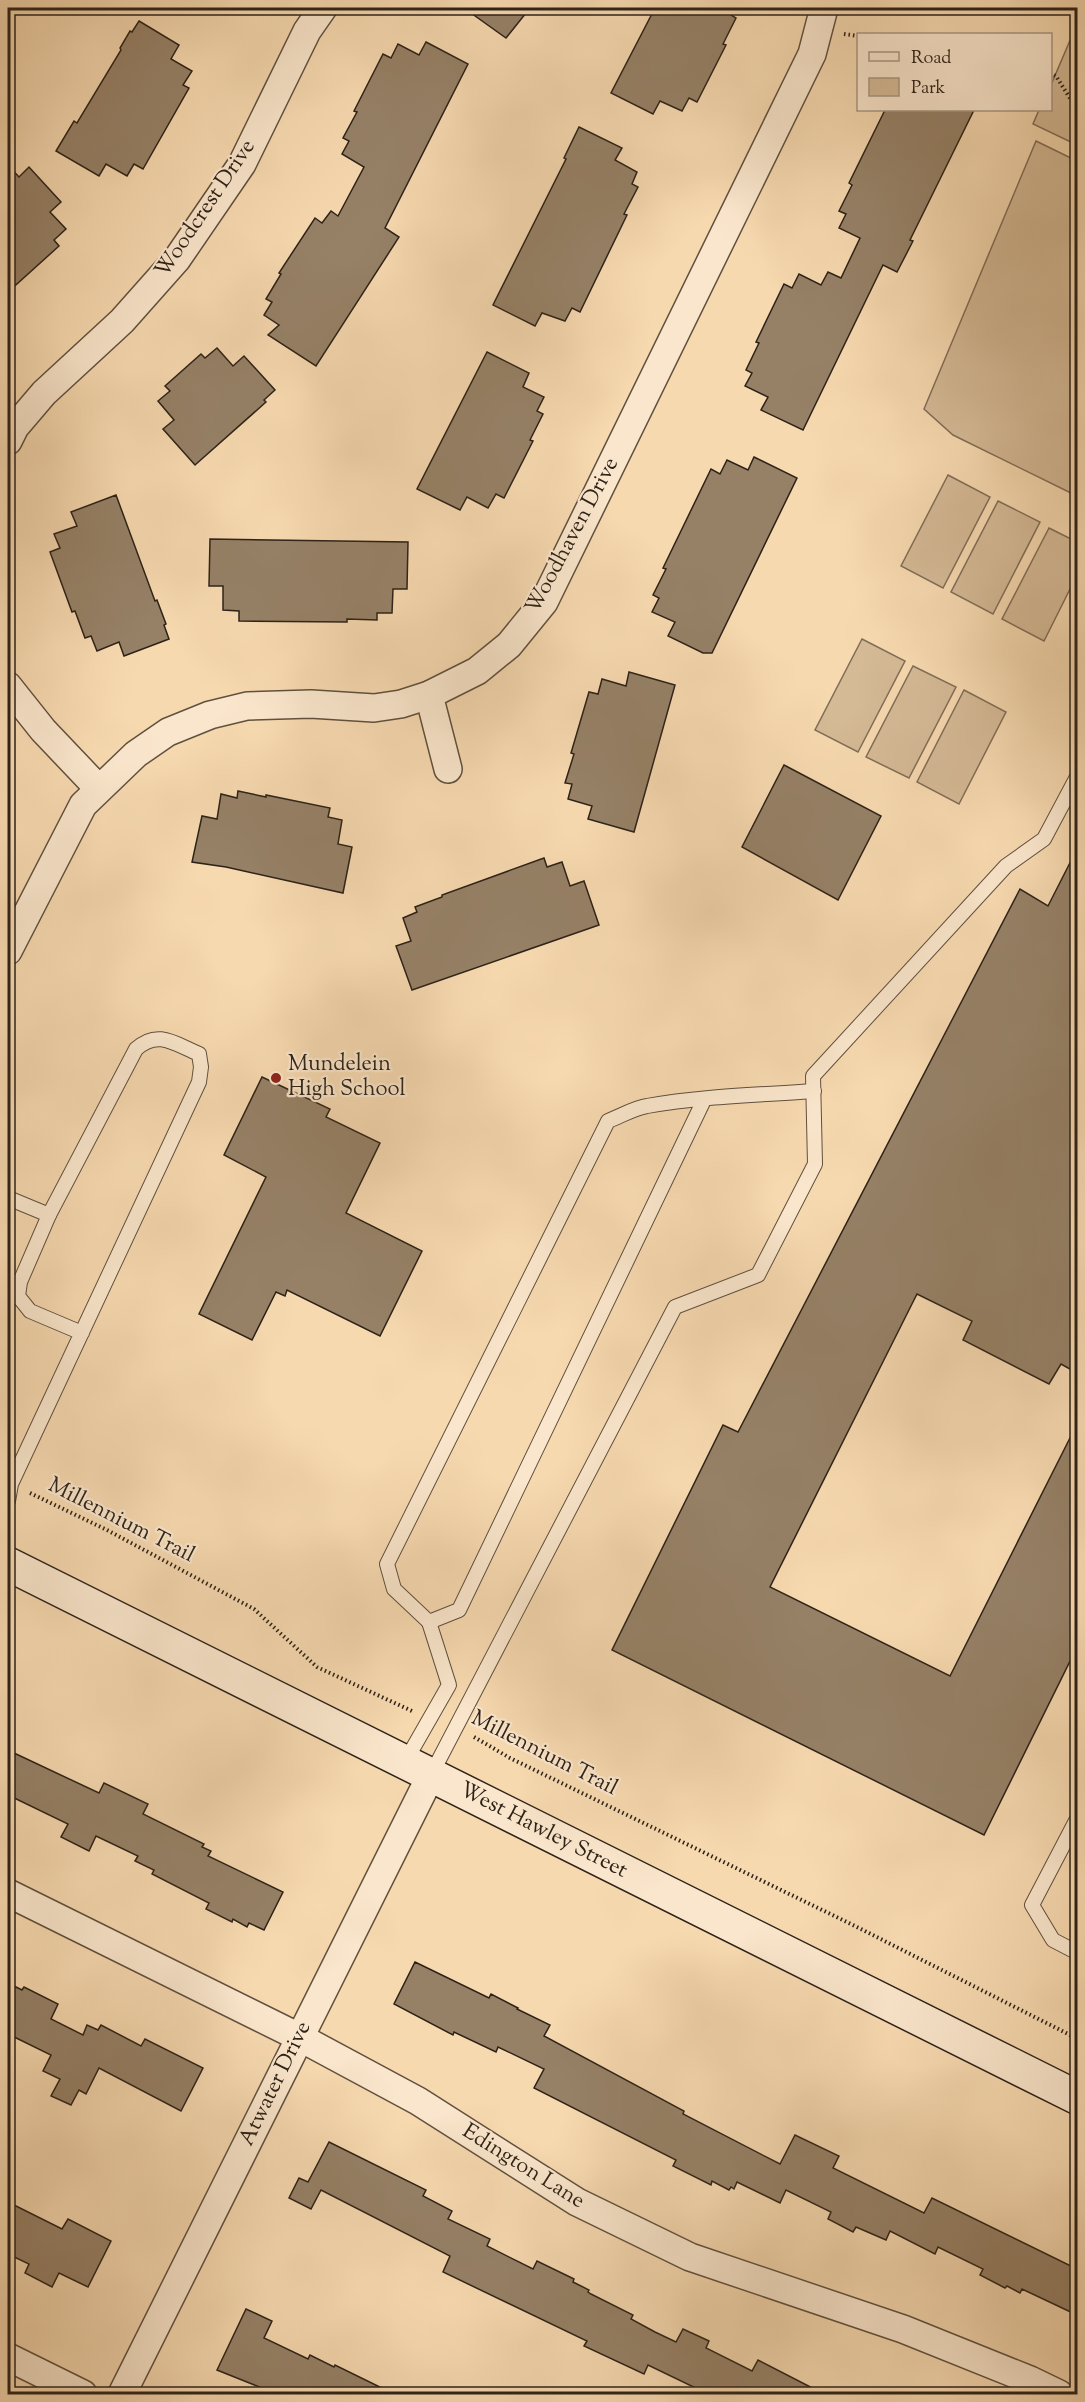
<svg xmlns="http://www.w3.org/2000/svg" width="1085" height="2402" viewBox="0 0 1085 2402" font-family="'Sorts Mill Goudy',serif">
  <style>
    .green { fill: #d5ba96; stroke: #816e57; stroke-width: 1.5 }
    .building { fill: #968167; stroke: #2d2218; stroke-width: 1.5 }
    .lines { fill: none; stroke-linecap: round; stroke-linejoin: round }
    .lane-casing { stroke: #60503e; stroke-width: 16 }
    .street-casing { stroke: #60503e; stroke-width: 30 }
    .secondary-casing { stroke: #2d2218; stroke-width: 36 }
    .path { stroke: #2d2218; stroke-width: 4; stroke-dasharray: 1.5 3; stroke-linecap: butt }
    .lane { stroke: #fae6cc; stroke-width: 14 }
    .street { stroke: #fae6cc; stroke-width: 27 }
    .secondary { stroke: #fae6cc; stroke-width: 33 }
    .poi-dot { fill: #8f2418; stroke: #fae6cc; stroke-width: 2 }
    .labels { text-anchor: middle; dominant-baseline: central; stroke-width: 4.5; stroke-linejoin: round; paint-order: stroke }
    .street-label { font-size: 22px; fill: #2d2218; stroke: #fae6cc }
    .poi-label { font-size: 22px; fill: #2d2218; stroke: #fae6cc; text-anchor: start }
  </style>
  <rect width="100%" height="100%" fill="#f7d9b0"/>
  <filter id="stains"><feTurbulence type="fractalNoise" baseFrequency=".00333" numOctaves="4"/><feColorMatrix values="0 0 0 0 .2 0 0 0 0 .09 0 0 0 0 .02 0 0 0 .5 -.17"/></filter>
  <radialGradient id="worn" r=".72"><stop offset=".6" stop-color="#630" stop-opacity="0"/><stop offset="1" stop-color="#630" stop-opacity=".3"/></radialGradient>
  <g class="green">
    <path d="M 1077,24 L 1078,145 L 1077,145 L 1033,124 L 1039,110 L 1050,110 L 1051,85 Z"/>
    <path d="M 1036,141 L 1077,161 L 1077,496 L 953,435 L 924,409 Z"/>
    <path d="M 948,475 L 990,497 L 943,588 L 901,566 Z"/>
    <path d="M 998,501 L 1040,522 L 993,614 L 951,592 Z"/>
    <path d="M 1049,528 L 1077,542 L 1077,575 L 1044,641 L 1002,619 Z"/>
    <path d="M 862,639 L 905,661 L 858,752 L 815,730 Z"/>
    <path d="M 913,666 L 956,687 L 909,778 L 866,757 Z"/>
    <path d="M 964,690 L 1006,712 L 959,804 L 917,782 Z"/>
  </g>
  <g class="building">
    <path d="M 464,8 L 530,8 L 506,38 Z"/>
    <path d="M 655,8 L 734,8 L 731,15 L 736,18 L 723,44 L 726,45 L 697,102 L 689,98 L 682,111 L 660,101 L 653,114 L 611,93 Z"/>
    <path d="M 139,21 L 179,45 L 171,59 L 192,71 L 183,85 L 189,88 L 143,169 L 134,164 L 127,176 L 106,164 L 99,176 L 56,151 L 74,121 L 77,123 L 121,50 L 120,48 L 130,31 L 132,32 Z"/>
    <path d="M 426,42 L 468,64 L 385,228 L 399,237 L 316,366 L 268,335 L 279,325 L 264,315 L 272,302 L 266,299 L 281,274 L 279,273 L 315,218 L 322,223 L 331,211 L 338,216 L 364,167 L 342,154 L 349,141 L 343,138 L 357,112 L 354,111 L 383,54 L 391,58 L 398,44 L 419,55 Z"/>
    <path d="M 885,110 L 974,110 L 910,240 L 913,241 L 897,272 L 883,265 L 803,430 L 761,410 L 768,397 L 745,386 L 752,373 L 746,370 L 759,343 L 756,342 L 784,284 L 792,288 L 799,274 L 821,285 L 828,272 L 841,278 L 860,238 L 839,228 L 846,214 L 839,211 L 852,185 L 849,183 Z"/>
    <path d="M 579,127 L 622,148 L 615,160 L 637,172 L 632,184 L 638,187 L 624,214 L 627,215 L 580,312 L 572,308 L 565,321 L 542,313 L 535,326 L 493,305 L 566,159 L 564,158 Z"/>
    <path d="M 8,165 L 19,177 L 29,167 L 61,202 L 50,212 L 66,229 L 54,240 L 59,246 L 8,292 Z"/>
    <path d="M 217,348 L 233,366 L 244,356 L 275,390 L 264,400 L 266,402 L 195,465 L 163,429 L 174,420 L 158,401 L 170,391 L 165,386 L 201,354 L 205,358 Z"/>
    <path d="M 487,352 L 529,373 L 523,387 L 544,397 L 537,411 L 543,414 L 530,440 L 533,441 L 504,498 L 496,494 L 488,508 L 467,497 L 460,510 L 417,489 Z"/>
    <path d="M 754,457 L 797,478 L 712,653 L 703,653 L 668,636 L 675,622 L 652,612 L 659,598 L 653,595 L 666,569 L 663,568 L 711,469 L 720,474 L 727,460 L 748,470 Z"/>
    <path d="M 116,495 L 155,601 L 157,600 L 166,624 L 164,625 L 169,639 L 124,656 L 119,642 L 97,651 L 91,636 L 85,638 L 75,611 L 72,612 L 50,552 L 60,548 L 54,534 L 77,526 L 71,512 Z"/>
    <path d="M 210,539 L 408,542 L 407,589 L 393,589 L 392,613 L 377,613 L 377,620 L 347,619 L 347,622 L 239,621 L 239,611 L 223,610 L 223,586 L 209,586 Z"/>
    <path d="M 629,672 L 675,685 L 634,832 L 588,819 L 592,806 L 568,799 L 572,784 L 565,783 L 574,754 L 571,753 L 589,692 L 598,694 L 602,679 L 626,686 Z"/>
    <path d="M 784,765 L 881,816 L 838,900 L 742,847 Z"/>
    <path d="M 238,791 L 266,797 L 266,795 L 330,808 L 328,817 L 342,820 L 338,844 L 352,847 L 343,893 L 226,867 L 192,862 L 202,816 L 217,819 L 221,794 L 237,798 Z"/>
    <path d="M 1077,849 L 1077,1373 L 1061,1364 L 1049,1384 L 963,1340 L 972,1321 L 917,1294 L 770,1587 L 950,1676 L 1077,1424 L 1077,1647 L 984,1835 L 612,1650 L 723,1425 L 738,1432 L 1020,889 L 1048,906 Z"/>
    <path d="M 544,858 L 547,867 L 562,862 L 570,886 L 584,881 L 599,925 L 412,990 L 396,946 L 411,941 L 403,918 L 417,912 L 415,907 L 442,897 L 442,895 Z"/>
    <path d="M 262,1077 L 330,1109 L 326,1117 L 380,1143 L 346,1213 L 422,1251 L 380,1336 L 287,1290 L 285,1296 L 276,1292 L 252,1340 L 199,1314 L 266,1177 L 224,1155 Z"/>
    <path d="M 14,1753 L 99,1793 L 104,1783 L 148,1804 L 143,1814 L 204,1844 L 202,1847 L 211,1851 L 208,1856 L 283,1892 L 264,1930 L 249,1923 L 247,1927 L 233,1919 L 232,1922 L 206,1909 L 209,1903 L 152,1874 L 154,1870 L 135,1861 L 138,1856 L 96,1836 L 89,1851 L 61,1837 L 68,1824 L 8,1795 L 8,1766 Z"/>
    <path d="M 415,1962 L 489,1998 L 491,1994 L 518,2008 L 517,2009 L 550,2025 L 544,2036 L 684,2111 L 683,2114 L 780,2164 L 795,2135 L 839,2156 L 833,2168 L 924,2213 L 932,2198 L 1077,2269 L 1077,2315 L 1022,2289 L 1020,2293 L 1007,2286 L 1005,2288 L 980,2275 L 983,2269 L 938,2247 L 935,2254 L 890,2231 L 886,2240 L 856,2227 L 853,2232 L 828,2219 L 831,2212 L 786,2190 L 780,2203 L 737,2182 L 734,2189 L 731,2187 L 729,2190 L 712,2181 L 711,2185 L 673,2166 L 676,2160 L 534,2088 L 544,2069 L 498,2047 L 496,2052 L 454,2032 L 453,2035 L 394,2004 Z"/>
    <path d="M 8,1983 L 22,1990 L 24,1987 L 58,2004 L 51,2019 L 83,2035 L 87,2025 L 98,2030 L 101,2025 L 141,2046 L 145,2039 L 203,2068 L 181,2111 L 99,2068 L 86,2094 L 79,2090 L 71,2105 L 51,2096 L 60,2079 L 43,2071 L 51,2055 L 8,2034 Z"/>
    <path d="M 329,2142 L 426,2190 L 423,2196 L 452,2211 L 448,2219 L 490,2239 L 487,2246 L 533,2269 L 537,2261 L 574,2279 L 573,2282 L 589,2290 L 588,2292 L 591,2294 L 633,2315 L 631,2319 L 655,2332 L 676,2342 L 683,2329 L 709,2341 L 706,2348 L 752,2371 L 758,2360 L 824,2394 L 708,2394 L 648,2365 L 644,2374 L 584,2346 L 587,2341 L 443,2272 L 450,2256 L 321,2190 L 311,2209 L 289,2198 L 299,2178 L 308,2182 Z"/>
    <path d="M 8,2202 L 62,2229 L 68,2219 L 111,2241 L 88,2287 L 59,2273 L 52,2287 L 25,2273 L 29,2264 L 8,2254 Z"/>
    <path d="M 246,2309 L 272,2321 L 264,2338 L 308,2359 L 310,2355 L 334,2367 L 335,2365 L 394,2394 L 277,2394 L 217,2370 Z"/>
  </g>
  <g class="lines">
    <g class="lane-casing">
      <g id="lane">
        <path d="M 704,1100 L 459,1610 L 429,1622 L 394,1589 L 387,1564 L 608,1121 C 621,1116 634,1108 647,1106 C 702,1096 759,1095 814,1091"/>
        <path d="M 8,1198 L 49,1215"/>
        <path d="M 8,1501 L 11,1484 L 199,1082 L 201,1067 L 199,1054 C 175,1044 158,1029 136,1049 L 49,1215 L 20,1282 L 18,1296 L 30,1311 L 82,1333"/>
        <path d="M 405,1762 L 449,1685 L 429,1622"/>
        <path d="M 431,1775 L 675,1307 L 758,1275 L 815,1164 L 813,1076 L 1006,866 L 1044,839 L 1078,775"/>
        <path d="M 1078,1817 L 1032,1905 L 1053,1940 L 1078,1953"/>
      </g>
    </g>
    <g class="street-casing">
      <g id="street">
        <path d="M 8,441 L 15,427 L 44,393 L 122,321 L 177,259 L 242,164 L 307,31 L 323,8"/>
        <path d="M 8,686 L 43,730 L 99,789"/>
        <path d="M 429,695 L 448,769"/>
        <path d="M 8,951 L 83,805 L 136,754 L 168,732 L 210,715 L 247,706 L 311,704 L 374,708 L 401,704 L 429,695 L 477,671 L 509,645 L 544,602 L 812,54 L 824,8"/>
        <path d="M 8,1893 L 299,2037 L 418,2101 L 577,2202 L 690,2257 L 903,2329 L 1030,2380 L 1059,2394"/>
        <path d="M 8,2357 L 83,2394"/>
        <path d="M 122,2394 L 431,1775"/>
      </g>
    </g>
    <g class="secondary-casing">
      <path id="secondary" d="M 8,1564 L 1078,2098"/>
    </g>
    <g class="path">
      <path d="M 844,34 L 858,36"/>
      <path d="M 1050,73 L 1056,76 L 1078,111"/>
      <path d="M 30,1493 L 107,1530 L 254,1609 L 317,1667 L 412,1711"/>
      <path d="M 474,1737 L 510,1758 L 855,1926 L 1078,2039"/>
    </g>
    <use href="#lane" class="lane"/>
    <use href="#street" class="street"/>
    <use href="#secondary" class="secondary"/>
  </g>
  <circle class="poi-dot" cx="276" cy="1078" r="6"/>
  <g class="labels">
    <g class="street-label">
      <text transform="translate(206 209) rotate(-56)">Woodcrest Drive</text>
      <text transform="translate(573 536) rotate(-62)">Woodhaven Drive</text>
      <text transform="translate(121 1521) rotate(27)">Millennium Trail</text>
      <text transform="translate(544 1754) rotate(27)">Millennium Trail</text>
      <text transform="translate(543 1831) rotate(27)">West Hawley Street</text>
      <text transform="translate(276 2084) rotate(-64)">Atwater Drive</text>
      <text transform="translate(523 2167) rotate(32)">Edington Lane</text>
    </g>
    <g class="poi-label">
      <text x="288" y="1065">Mundelein<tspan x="288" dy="25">High School</tspan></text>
    </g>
  </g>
  <rect width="1085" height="2402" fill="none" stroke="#f7d9b0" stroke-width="30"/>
  <rect x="9" y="9" width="1067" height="2384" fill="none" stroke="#2d2218" stroke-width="3"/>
  <rect x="15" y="15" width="1055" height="2372" fill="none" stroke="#2d2218" stroke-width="1.5"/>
  <rect x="857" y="33" width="195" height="78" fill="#fae6cc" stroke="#a89884" stroke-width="1.5"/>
  <rect x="869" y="52" width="30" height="9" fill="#fae6cc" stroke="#a89884" stroke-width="1.5"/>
  <text x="911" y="63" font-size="18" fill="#2d2218">Road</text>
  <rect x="869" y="78" width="30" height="18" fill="#d5ba96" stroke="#a89884" stroke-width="1.5"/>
  <text x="911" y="93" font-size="18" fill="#2d2218">Park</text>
  <rect width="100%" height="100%" filter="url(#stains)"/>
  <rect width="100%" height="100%" fill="url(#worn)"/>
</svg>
